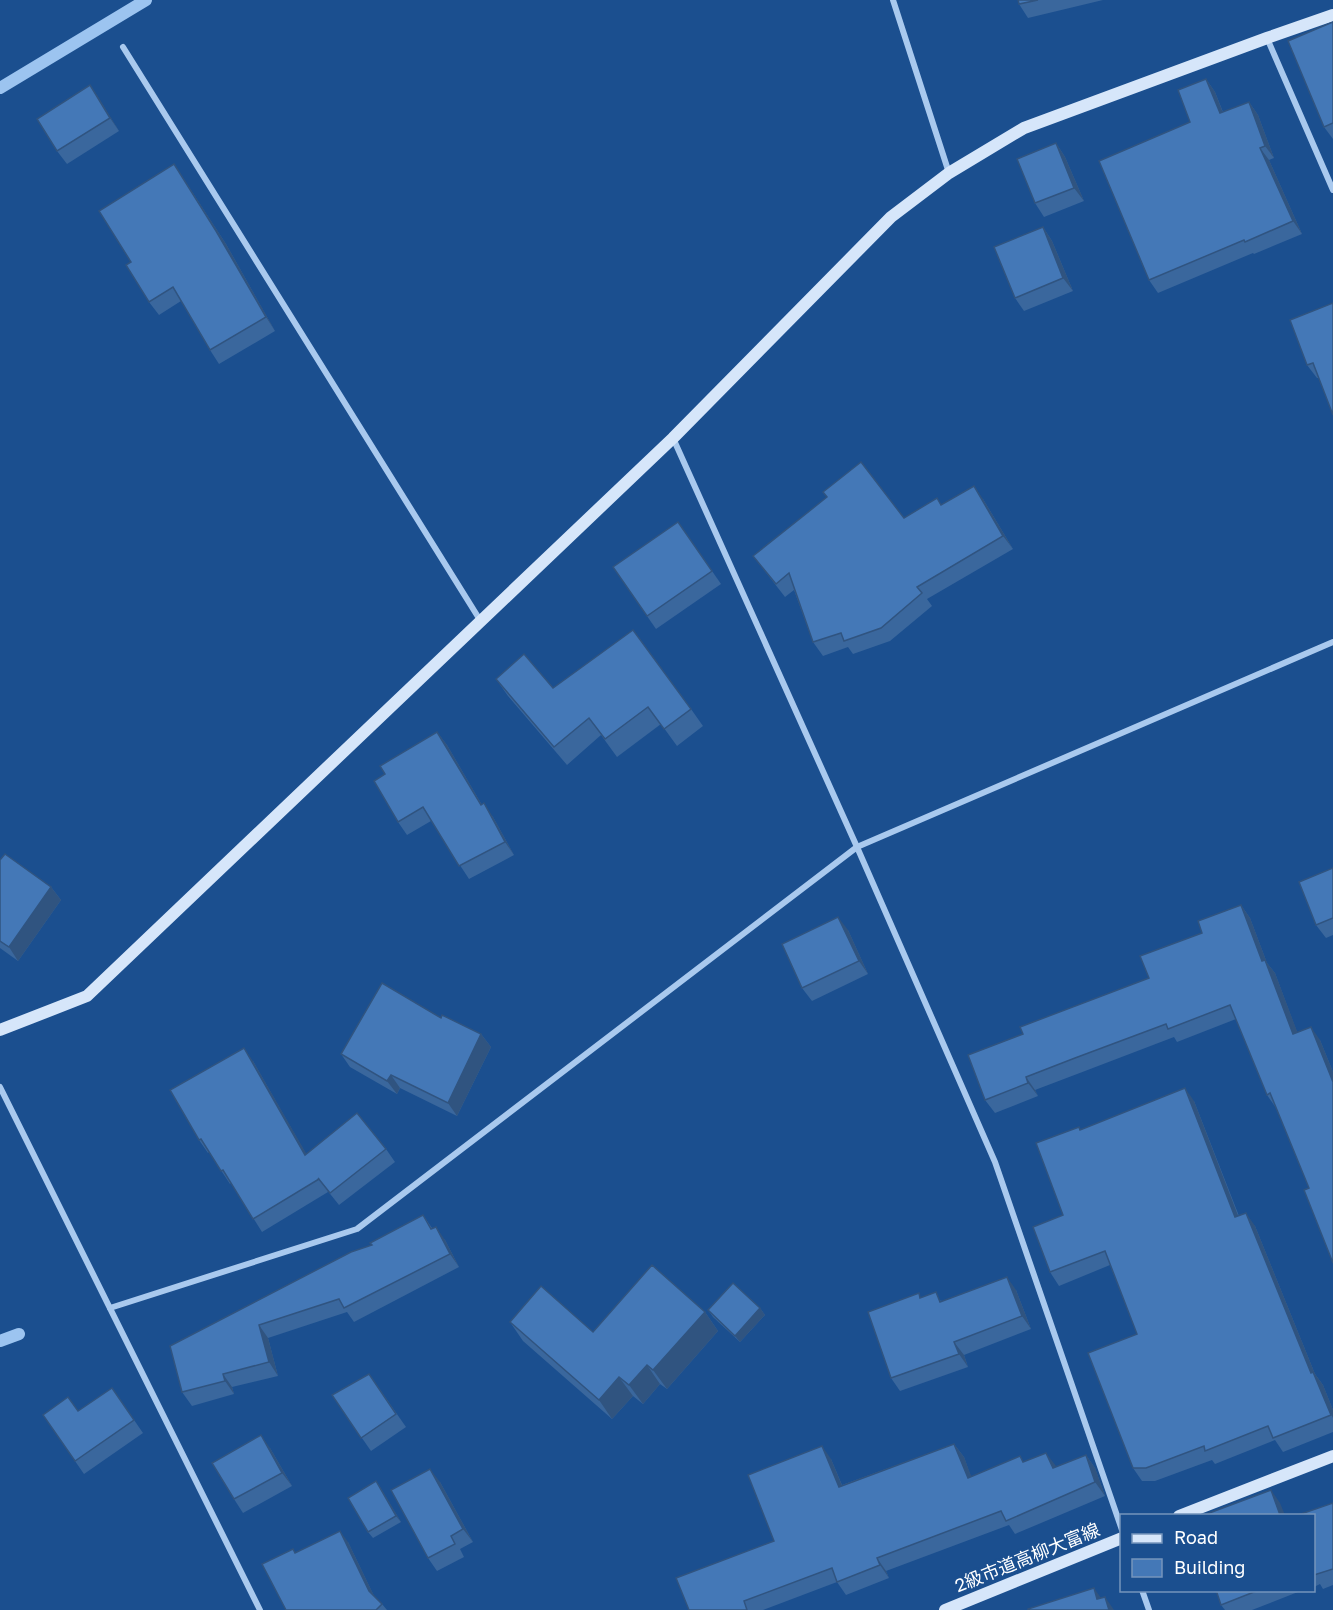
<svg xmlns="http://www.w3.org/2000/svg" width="1333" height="1610" viewBox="0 0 1333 1610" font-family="'Golos Text','Noto Sans JP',sans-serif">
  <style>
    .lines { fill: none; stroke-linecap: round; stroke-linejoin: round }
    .stream { stroke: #9cc4f0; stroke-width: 12 }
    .street { stroke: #a9c9ee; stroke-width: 6 }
    .secondary { stroke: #d6e6fa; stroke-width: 12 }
    .wall { fill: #3a679d }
    .shaded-wall { fill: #305480 }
    .building { fill: #4478b7; stroke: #305480; stroke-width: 1.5 }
    .labels { text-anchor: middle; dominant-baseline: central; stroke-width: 5; stroke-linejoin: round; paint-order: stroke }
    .street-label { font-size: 18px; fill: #fff; stroke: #1b4f8f }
  </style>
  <rect width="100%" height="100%" fill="#1b4f8f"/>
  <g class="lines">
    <g class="stream">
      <path d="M 0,88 L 146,0"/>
      <path d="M 0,1341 L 19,1334"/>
    </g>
    <g class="street">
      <path d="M 893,0 L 949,173"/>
      <path d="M 1267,38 L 1333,190"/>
      <path d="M 123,47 L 480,620"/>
      <path d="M 673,438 L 857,847 L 995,1162 L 1122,1530"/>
      <path d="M 0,1087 L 260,1610"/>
      <path d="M 110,1308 L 357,1229 L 857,847 L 1333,642"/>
      <path d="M 1142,1590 L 1149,1610"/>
    </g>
    <g class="secondary">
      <path d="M 0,1030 L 87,996 L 673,438 L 891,217 L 949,173 L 1024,128 L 1267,38 L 1333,15"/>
      <path d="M 1179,1516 L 1333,1456"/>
      <path d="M 945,1610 L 1122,1538"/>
    </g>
  </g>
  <g class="wall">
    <path d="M 1018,0 L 1103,0 L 1028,18 L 1019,4 Z"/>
    <path d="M 1333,22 L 1333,139 L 1324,127 Z"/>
    <path d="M 1206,79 L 1215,92 L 1223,112 L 1249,102 L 1258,115 L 1274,158 L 1269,160 L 1302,234 L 1254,254 L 1253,253 L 1158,293 L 1149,280 L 1190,122 Z"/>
    <path d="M 90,85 L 119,131 L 67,164 L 57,151 Z"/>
    <path d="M 1056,143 L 1065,157 L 1084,201 L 1044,217 L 1035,203 Z"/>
    <path d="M 174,164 L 226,244 L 275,331 L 219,364 L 210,350 L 181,301 L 159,315 L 149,302 L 131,262 Z"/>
    <path d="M 1043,227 L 1052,241 L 1073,291 L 1024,311 L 1015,298 Z"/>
    <path d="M 1333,303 L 1318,378 L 1317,378 L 1307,365 Z"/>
    <path d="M 983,499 L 1013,549 L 927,599 L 932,606 L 890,641 L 853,654 L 848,647 L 823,656 L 813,642 L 794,590 L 785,597 L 753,556 L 904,518 L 942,505 Z"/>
    <path d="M 678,522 L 721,584 L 656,629 L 613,567 Z"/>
    <path d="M 496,679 L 691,709 L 703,726 L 677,746 L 661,724 L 617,757 L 601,735 L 567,765 L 508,696 Z"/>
    <path d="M 437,732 L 447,745 L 482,805 L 493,817 L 514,855 L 469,879 L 431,821 L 407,835 L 398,822 L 385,774 Z"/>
    <path d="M 0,860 L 51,887 L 61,900 L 18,961 L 0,948 Z"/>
    <path d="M 1333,868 L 1333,935 L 1326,938 L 1316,925 Z"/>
    <path d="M 1241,905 L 1250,918 L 1267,963 L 1275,973 L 1297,1032 L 1320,1040 L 1333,1072 L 1333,1263 L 1309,1188 L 1276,1108 L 1267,1095 L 1236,1019 L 1177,1042 L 1174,1037 L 1085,1071 L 1035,1090 L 1038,1096 L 995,1113 L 985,1100 L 1023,1034 L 1149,978 L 1202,933 Z"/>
    <path d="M 848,930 L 868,974 L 812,1001 L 802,988 Z"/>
    <path d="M 441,1018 L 481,1034 L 491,1047 L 457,1116 L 400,1088 L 397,1094 L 350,1067 L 341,1054 Z"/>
    <path d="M 253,1061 L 306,1154 L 386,1149 L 395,1162 L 339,1205 L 327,1190 L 328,1192 L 262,1232 L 231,1183 L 230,1184 L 209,1152 L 208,1153 L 199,1140 Z"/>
    <path d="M 1194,1101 L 1239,1216 L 1255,1226 L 1315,1374 L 1323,1385 L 1333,1410 L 1333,1432 L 1283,1452 L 1275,1440 L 1215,1464 L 1212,1460 L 1155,1481 L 1142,1481 L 1133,1468 L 1137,1334 L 1110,1265 L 1059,1286 L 1050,1272 L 1063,1215 L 1079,1127 L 1081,1130 Z"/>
    <path d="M 423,1215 L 432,1228 L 445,1240 L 459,1267 L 354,1322 L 347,1312 L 268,1338 L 278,1376 L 232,1387 L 234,1394 L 192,1406 L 182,1392 L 170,1346 L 372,1245 Z"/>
    <path d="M 1016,1290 L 1031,1329 L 964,1355 L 968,1367 L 900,1391 L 891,1378 L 921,1297 L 943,1301 Z"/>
    <path d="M 760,1308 L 765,1315 L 740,1342 L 713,1317 L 708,1310 Z"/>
    <path d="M 705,1312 L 718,1331 L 667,1389 L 660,1384 L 643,1404 L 633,1396 L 612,1419 L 523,1341 L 510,1322 L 593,1332 Z"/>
    <path d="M 369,1374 L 406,1427 L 371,1451 L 332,1395 Z"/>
    <path d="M 112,1388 L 143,1433 L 84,1474 L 43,1415 L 78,1411 Z"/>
    <path d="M 954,1444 L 964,1457 L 971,1477 L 1024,1462 L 1056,1467 L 1086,1455 L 1095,1468 L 1105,1496 L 1015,1534 L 1009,1525 L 886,1571 L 889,1578 L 846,1595 L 837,1582 L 763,1610 L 689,1610 L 774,1541 L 831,1459 L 842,1485 Z"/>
    <path d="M 270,1448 L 292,1486 L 243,1513 L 234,1499 Z"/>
    <path d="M 376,1481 L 401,1522 L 373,1538 L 368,1532 Z"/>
    <path d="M 440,1482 L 473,1542 L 460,1549 L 464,1557 L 437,1571 L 428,1558 Z"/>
    <path d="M 1333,1503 L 1333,1585 L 1323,1589 L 1320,1584 L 1314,1587 L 1314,1515 Z"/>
    <path d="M 348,1542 L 374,1596 L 382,1604 L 387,1610 L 286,1610 L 296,1553 Z"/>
    <path d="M 1216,1590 L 1303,1590 L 1252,1610 L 1225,1610 L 1221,1605 Z"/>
  </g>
  <g class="shaded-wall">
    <path d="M 1206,79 L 1215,92 L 1228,126 L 1220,113 Z"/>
    <path d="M 90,85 L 99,98 L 119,131 L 110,118 Z"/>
    <path d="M 1249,102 L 1258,115 L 1274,158 L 1265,146 Z"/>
    <path d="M 1056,143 L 1065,157 L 1084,201 L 1074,188 Z"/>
    <path d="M 1260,148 L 1269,160 L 1302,234 L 1293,221 Z"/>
    <path d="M 174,164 L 226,244 L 275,331 L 266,317 Z"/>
    <path d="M 1043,227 L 1052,241 L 1073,291 L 1063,278 Z"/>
    <path d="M 974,486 L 983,499 L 1013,549 L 1003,536 Z"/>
    <path d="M 437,732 L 447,745 L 490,819 L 481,805 Z"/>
    <path d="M 484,803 L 493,817 L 514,855 L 505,842 Z"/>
    <path d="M 51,887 L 61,900 L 18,961 L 9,947 Z"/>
    <path d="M 1241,905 L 1250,918 L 1267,963 L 1275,973 L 1303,1047 L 1293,1034 L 1262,961 Z"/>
    <path d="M 838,917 L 848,930 L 868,974 L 859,961 Z"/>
    <path d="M 1311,1027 L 1320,1040 L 1333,1072 L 1333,1082 Z"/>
    <path d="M 481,1034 L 491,1047 L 457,1116 L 448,1103 Z"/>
    <path d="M 244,1048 L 253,1061 L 314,1167 L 305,1155 Z"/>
    <path d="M 391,1075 L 400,1088 L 397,1094 L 387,1081 Z"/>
    <path d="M 1026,1077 L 1035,1090 L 1038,1096 L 1028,1083 Z"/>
    <path d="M 1185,1088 L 1194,1101 L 1244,1231 L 1235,1217 Z"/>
    <path d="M 1246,1213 L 1255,1226 L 1315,1374 L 1323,1385 L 1333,1410 L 1333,1418 L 1311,1373 Z"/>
    <path d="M 436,1227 L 445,1240 L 459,1267 L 450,1254 Z"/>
    <path d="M 1007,1277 L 1016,1290 L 1031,1329 L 1022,1316 Z"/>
    <path d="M 760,1308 L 765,1315 L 740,1342 L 735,1336 Z"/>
    <path d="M 705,1312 L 718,1331 L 667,1389 L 653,1370 Z"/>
    <path d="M 259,1325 L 268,1338 L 278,1376 L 269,1362 Z"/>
    <path d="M 954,1342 L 964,1355 L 968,1367 L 959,1354 Z"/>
    <path d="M 647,1365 L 660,1384 L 643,1404 L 629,1385 Z"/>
    <path d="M 223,1374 L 232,1387 L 234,1394 L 225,1381 Z"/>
    <path d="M 619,1377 L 633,1396 L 612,1419 L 599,1400 Z"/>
    <path d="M 261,1435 L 270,1448 L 292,1486 L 282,1473 Z"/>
    <path d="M 954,1444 L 964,1457 L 977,1492 L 968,1478 Z"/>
    <path d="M 822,1446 L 831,1459 L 848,1500 L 839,1487 Z"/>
    <path d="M 1046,1453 L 1056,1466 L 1062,1481 L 1053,1468 Z"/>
    <path d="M 1086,1455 L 1095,1468 L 1105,1496 L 1095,1482 Z"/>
    <path d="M 430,1469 L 440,1482 L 473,1542 L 463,1529 Z"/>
    <path d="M 376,1481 L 381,1488 L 401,1522 L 396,1516 Z"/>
    <path d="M 1271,1490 L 1280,1503 L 1285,1515 L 1280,1515 Z"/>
    <path d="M 340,1531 L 348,1542 L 377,1602 L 369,1591 Z"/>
    <path d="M 877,1558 L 886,1571 L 889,1578 L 880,1565 Z"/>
    <path d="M 1094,1588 L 1103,1601 L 1097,1599 Z"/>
    <path d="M 1105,1597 L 1114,1610 L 1109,1610 Z"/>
  </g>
  <g class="building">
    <path d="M 1018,0 L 1038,0 L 1019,4 Z"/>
    <path d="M 1333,22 L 1333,123 L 1324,127 L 1288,41 Z"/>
    <path d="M 1206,79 L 1220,113 L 1249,102 L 1265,146 L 1260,148 L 1293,221 L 1245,242 L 1244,240 L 1149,280 L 1099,161 L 1190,122 L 1178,90 Z"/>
    <path d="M 90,85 L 110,118 L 57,151 L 37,119 Z"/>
    <path d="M 1056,143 L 1074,188 L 1035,203 L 1017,159 Z"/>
    <path d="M 174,164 L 216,231 L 266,317 L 210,350 L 173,287 L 149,302 L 126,265 L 131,262 L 99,211 Z"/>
    <path d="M 1043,227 L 1063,278 L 1015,298 L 994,247 Z"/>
    <path d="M 1333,303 L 1333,415 L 1313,363 L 1307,365 L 1290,320 Z"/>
    <path d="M 861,462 L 904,518 L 937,498 L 941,505 L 974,486 L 1003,536 L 917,587 L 922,593 L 881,628 L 844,641 L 841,633 L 813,642 L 789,573 L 776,584 L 753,556 L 827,497 L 823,492 Z"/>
    <path d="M 678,522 L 712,571 L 647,616 L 613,567 Z"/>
    <path d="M 633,630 L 691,709 L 664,729 L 648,707 L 605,739 L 589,718 L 554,747 L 496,679 L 524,654 L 553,688 Z"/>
    <path d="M 437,732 L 481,805 L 484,803 L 505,842 L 459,866 L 423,807 L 398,822 L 374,781 L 385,774 L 380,766 Z"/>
    <path d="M 5,854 L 51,887 L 9,947 L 0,941 L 0,860 Z"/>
    <path d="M 1333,868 L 1333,918 L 1316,925 L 1299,882 Z"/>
    <path d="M 1241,905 L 1262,961 L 1265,960 L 1293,1034 L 1311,1027 L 1333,1082 L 1333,1263 L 1304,1190 L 1309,1188 L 1270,1093 L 1267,1095 L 1230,1005 L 1168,1029 L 1166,1024 L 1075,1058 L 1026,1077 L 1028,1083 L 985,1100 L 968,1055 L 1023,1034 L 1020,1027 L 1149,978 L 1140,956 L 1202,933 L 1198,921 Z"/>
    <path d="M 838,917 L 859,961 L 802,988 L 782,944 Z"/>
    <path d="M 382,983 L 441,1018 L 442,1015 L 481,1034 L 448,1103 L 391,1075 L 387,1081 L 341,1054 Z"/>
    <path d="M 244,1048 L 305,1155 L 357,1113 L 386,1149 L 330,1193 L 318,1178 L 319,1179 L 253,1219 L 223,1170 L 221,1171 L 201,1139 L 199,1140 L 170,1090 Z"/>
    <path d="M 1185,1088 L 1235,1217 L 1246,1213 L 1311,1373 L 1313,1372 L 1331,1415 L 1273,1438 L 1268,1426 L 1205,1451 L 1204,1446 L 1146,1468 L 1133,1468 L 1088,1353 L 1137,1334 L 1105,1251 L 1050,1272 L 1033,1227 L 1063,1215 L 1036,1143 L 1079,1127 L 1080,1130 Z"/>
    <path d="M 423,1215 L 431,1229 L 436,1227 L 450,1254 L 344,1308 L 339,1299 L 259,1325 L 269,1362 L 223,1374 L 225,1381 L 182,1392 L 170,1346 L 351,1252 L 372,1245 L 370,1243 Z"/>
    <path d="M 652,1265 L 705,1312 L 653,1370 L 647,1365 L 629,1385 L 619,1377 L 599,1400 L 510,1322 L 541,1286 L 593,1332 Z"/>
    <path d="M 1007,1277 L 1022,1316 L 954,1342 L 959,1354 L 891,1378 L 868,1312 L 919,1293 L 920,1298 L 936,1292 L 940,1302 Z"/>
    <path d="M 733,1283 L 760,1308 L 735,1336 L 708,1310 Z"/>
    <path d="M 369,1374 L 396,1414 L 361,1438 L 332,1395 Z"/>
    <path d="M 112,1388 L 134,1420 L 75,1461 L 43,1415 L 68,1397 L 78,1411 Z"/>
    <path d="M 261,1435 L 282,1473 L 234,1499 L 212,1463 Z"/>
    <path d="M 954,1444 L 968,1478 L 1020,1456 L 1023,1462 L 1046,1453 L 1053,1468 L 1086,1455 L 1095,1482 L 1006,1521 L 1001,1511 L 877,1558 L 880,1565 L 837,1582 L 832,1568 L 744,1601 L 747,1610 L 689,1610 L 676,1578 L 774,1541 L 748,1475 L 822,1446 L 839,1487 Z"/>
    <path d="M 430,1469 L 463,1529 L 451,1536 L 455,1544 L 428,1558 L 391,1490 Z"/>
    <path d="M 376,1481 L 396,1516 L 368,1532 L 348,1498 Z"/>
    <path d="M 1271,1490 L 1280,1515 L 1204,1515 Z"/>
    <path d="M 1333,1503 L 1333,1569 L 1314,1575 L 1314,1515 L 1298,1515 Z"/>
    <path d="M 340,1531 L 369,1591 L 382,1604 L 376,1610 L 286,1610 L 262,1564 L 293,1549 L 295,1553 Z"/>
    <path d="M 1094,1588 L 1097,1599 L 1105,1597 L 1109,1610 L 1028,1610 L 1028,1609 Z"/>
    <path d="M 1216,1590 L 1259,1590 L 1221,1605 Z"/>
  </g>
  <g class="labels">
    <g class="street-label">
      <text transform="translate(1027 1557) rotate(-22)">2級市道高柳大富線</text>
    </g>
  </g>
  <rect x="1120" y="1514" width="195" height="78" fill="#1b4f8f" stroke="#7695bc" stroke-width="1.5"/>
  <rect x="1132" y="1534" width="30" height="9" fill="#d6e6fa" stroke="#7695bc" stroke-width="1.5"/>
  <text x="1174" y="1544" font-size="18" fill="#ffffff">Road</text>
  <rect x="1132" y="1559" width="30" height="18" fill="#4478b7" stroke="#7695bc" stroke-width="1.5"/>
  <text x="1174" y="1574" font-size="18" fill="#ffffff">Building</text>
</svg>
